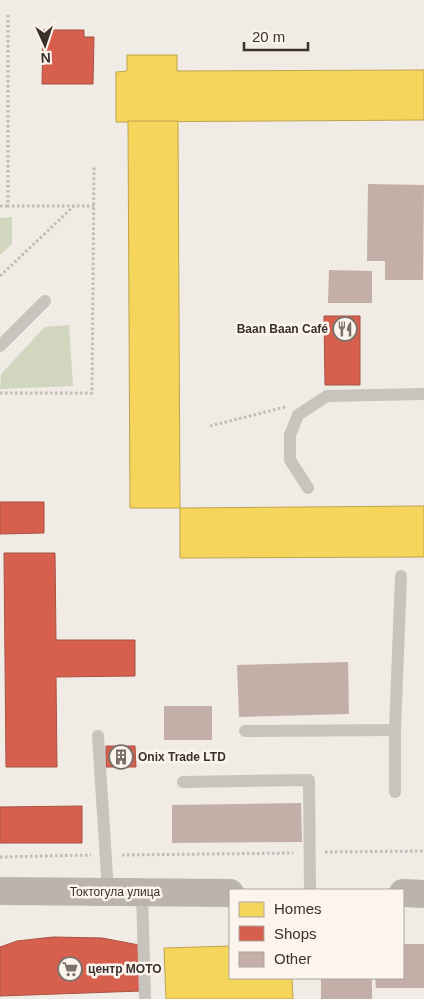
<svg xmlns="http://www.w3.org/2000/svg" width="424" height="999" viewBox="0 0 424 999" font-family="Helvetica,sans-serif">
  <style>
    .green { fill: #d1d6bf }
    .homes { fill: #f6d55c; stroke: #bea44d }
    .shops { fill: #d6604d; stroke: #a85243 }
    .building { fill: #c3afa7 }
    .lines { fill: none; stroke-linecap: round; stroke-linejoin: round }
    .path { stroke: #c2bbb6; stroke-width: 3; stroke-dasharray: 2.5 2.5; stroke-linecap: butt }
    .lane { stroke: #c9c3be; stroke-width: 12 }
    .secondary { stroke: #bab3ae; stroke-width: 28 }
    .labels { text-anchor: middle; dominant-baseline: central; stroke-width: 5; stroke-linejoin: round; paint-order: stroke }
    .poi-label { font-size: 12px; font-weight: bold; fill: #3b302b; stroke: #fbf5ee; text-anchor: start }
    .street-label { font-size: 12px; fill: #3b302b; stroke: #fbf5ee }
  </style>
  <rect width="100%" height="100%" fill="#f0ebe5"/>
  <g class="green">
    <path d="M 12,217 L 12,244 L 0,255 L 0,218 Z"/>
    <path d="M 69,325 L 73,386 L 0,389 L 1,374 L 45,327 Z"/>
  </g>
  <g class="homes">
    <path d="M 127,55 L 177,55 L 177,71 L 424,70 L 424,120 L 116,122 L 116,72 L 127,71 Z"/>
    <path d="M 128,121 L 178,121 L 180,508 L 130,508 Z"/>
    <path d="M 424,506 L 424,557 L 180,558 L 180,508 Z"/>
    <path d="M 230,946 L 230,978 L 292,978 L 293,999 L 166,999 L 164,948 Z"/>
  </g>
  <g class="shops">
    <path d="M 43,30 L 84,30 L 84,37 L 94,37 L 93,84 L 42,84 Z"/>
    <path d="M 324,316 L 360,316 L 360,385 L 325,385 Z"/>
    <path d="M 0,502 L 44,502 L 44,533 L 0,534 Z"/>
    <path d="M 4,553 L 55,553 L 56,640 L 135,640 L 135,676 L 56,677 L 57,767 L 6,767 Z"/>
    <path d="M 106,746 L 135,746 L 136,767 L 106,767 Z"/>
    <path d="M 82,806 L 82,843 L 0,843 L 0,807 Z"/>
    <path d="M 53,937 L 102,938 L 139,945 L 141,991 L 0,996 L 0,947 L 17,941 Z"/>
  </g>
  <g class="building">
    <path d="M 368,184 L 424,185 L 423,280 L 385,280 L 385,261 L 367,261 Z"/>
    <path d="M 329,270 L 372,271 L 372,303 L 328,303 Z"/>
    <path d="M 348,662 L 349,714 L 239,717 L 237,665 Z"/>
    <rect x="164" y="706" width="48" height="34"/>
    <path d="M 301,803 L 302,842 L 172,843 L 172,805 Z"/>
    <path d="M 403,944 L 424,944 L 424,988 L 376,988 L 375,978 L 403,978 Z"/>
    <rect x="321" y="978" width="51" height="21"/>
  </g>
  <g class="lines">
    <g class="path">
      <path d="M 8,15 L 8,206 L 94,206"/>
      <path d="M 0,206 L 8,206"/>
      <path d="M 0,276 L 74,206"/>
      <path d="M 0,393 L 92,393 L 94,167"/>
      <path d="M 210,426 L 285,407"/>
      <path d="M 325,852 L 424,851"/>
      <path d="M 122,855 L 293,853"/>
      <path d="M 0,857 L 91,855"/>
    </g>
    <g class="lane">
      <path d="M 0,346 L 45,301"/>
      <path d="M 308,488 L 290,460 L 290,435 L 298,415 L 327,396 L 424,394"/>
      <path d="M 245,731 L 395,730 L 401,576"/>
      <path d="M 98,736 L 108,892"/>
      <path d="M 183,782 L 309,780 L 310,890"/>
      <path d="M 395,792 L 395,730"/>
      <path d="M 142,892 L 145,999"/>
    </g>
    <g class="secondary">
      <path d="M 0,891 L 230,893"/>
      <path d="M 403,893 L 424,894"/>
    </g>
  </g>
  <defs>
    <g id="restaurant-ring" transform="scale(1.25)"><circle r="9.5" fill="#fbf5ee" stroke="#7a716c" stroke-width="1.5"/><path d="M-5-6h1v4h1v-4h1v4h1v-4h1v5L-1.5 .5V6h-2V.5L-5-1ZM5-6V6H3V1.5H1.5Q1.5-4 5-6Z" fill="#7a716c"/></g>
    <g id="building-ring" transform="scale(1.25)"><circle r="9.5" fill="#fbf5ee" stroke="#7a716c" stroke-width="1.5"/><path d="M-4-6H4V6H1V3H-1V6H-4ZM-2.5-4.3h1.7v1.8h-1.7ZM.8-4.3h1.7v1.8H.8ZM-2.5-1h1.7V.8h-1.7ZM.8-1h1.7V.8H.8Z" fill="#7a716c"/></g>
    <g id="supermarket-ring" transform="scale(1.25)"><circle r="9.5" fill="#fbf5ee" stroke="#7a716c" stroke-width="1.5"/><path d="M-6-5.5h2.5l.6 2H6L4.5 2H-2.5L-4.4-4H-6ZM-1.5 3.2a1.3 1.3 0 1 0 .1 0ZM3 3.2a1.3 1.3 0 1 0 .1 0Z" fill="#7a716c"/></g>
  </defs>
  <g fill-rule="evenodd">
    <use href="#restaurant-ring" x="345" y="329"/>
    <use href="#building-ring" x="121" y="757"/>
    <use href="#supermarket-ring" x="70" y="969"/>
  </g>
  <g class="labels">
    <g class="poi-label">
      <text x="328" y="329" text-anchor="end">Baan Baan Café</text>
      <text x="138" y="757">Onix Trade LTD</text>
      <text x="88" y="969">центр МОТО</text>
    </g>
    <g class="street-label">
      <text x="115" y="892">Токтогула улица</text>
    </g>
  </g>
  <rect x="229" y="889" width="175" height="90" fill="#fbf5ee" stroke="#aea6a0"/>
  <rect x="239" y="902" width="25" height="15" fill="#f6d55c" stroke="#aea6a0"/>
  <text x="274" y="914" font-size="15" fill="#3b302b">Homes</text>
  <rect x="239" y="926" width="25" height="15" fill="#d6604d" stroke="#aea6a0"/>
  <text x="274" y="939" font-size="15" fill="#3b302b">Shops</text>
  <rect x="239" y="952" width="25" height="15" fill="#c3afa7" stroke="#aea6a0"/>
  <text x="274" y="964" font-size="15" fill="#3b302b">Other</text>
  <g transform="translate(45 45) rotate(177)" stroke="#fbf5ee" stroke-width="4" paint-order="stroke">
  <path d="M0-4L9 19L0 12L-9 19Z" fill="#3b302b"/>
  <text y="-8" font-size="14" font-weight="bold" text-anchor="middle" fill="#3b302b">N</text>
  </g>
  <path d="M244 42v8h64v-8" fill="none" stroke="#3b302b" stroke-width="2.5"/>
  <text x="252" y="42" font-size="15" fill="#3b302b" stroke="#fbf5ee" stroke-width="4" paint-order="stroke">20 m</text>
</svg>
